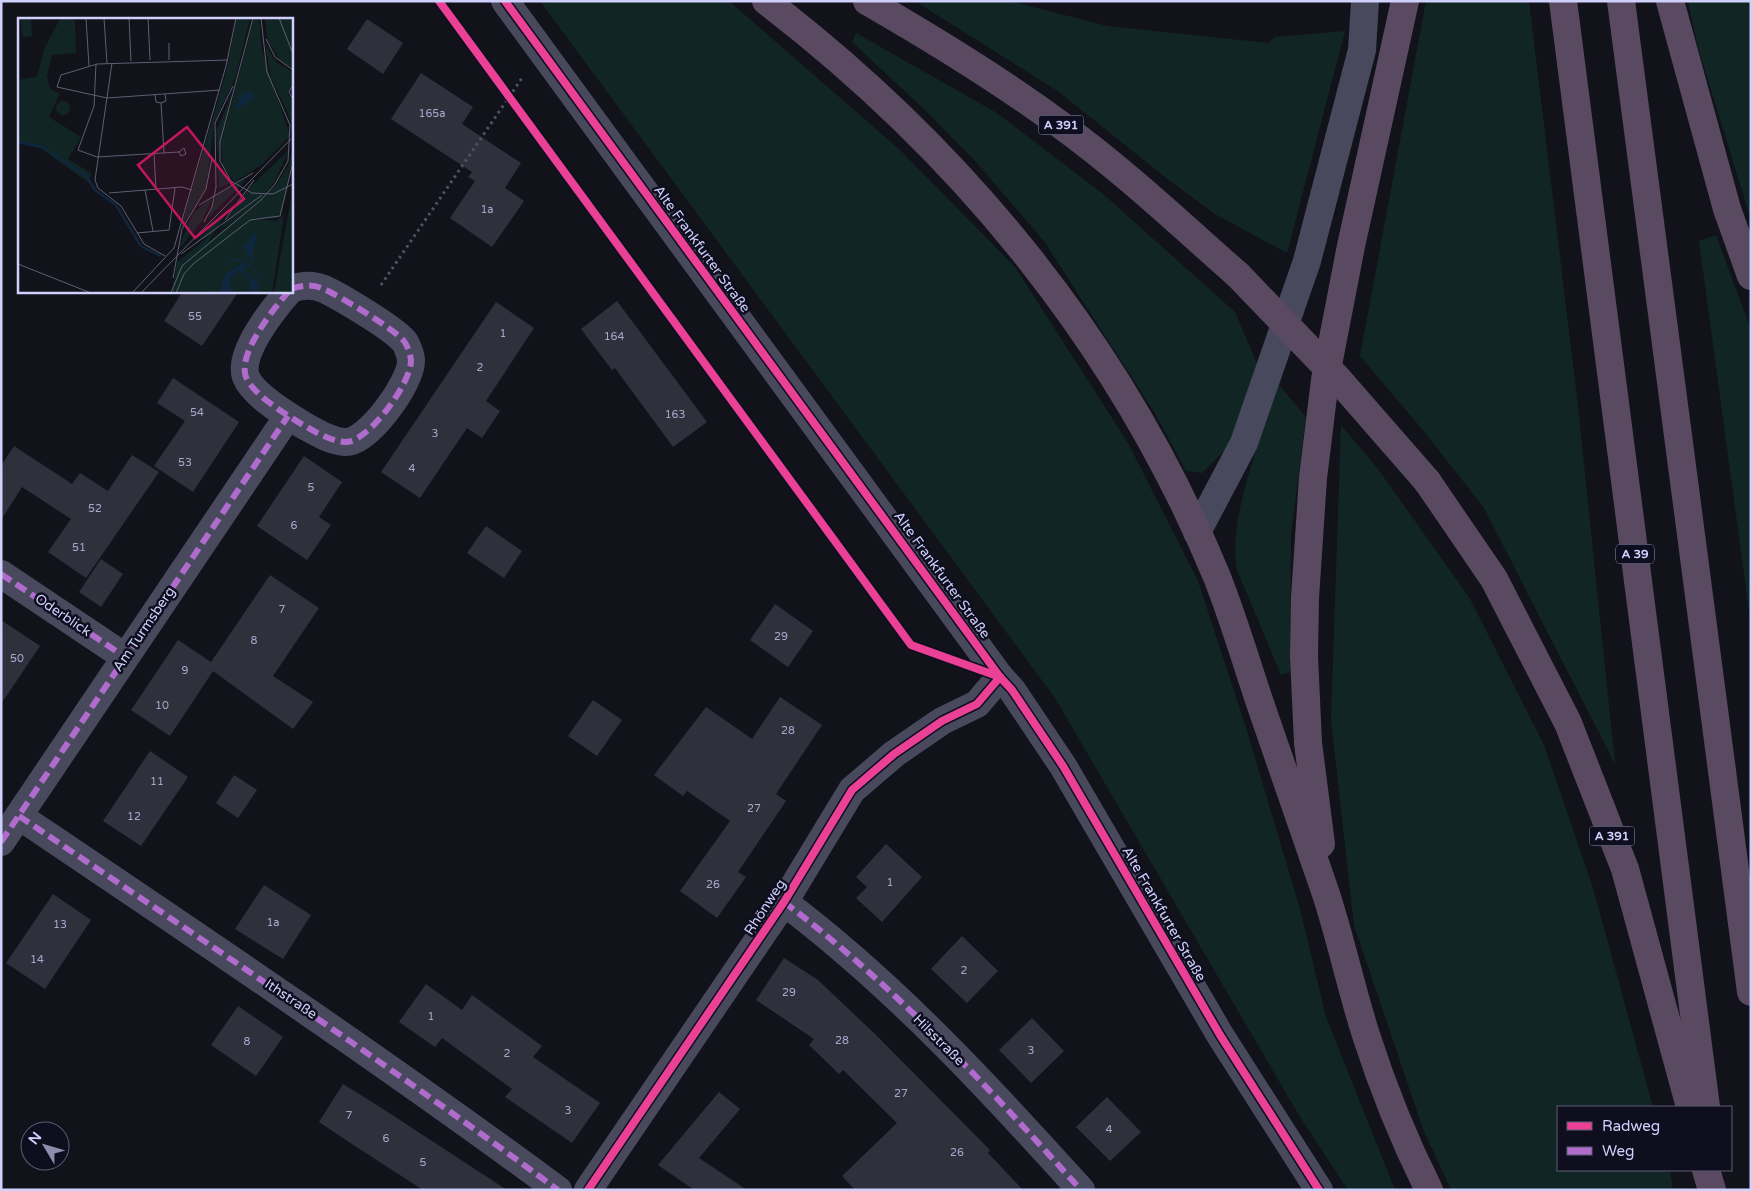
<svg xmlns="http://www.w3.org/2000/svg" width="1752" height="1191" viewBox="0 0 1752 1191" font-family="'Varela Round',sans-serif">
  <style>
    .green { fill: #112624 }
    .building { fill: #30303d }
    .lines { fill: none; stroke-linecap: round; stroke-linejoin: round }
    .path { stroke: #485861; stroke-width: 3; stroke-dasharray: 2.5 4; stroke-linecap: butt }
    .minor { stroke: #48495c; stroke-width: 28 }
    .highway { stroke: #5a4a61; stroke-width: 28 }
    .highway-bridge { stroke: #5a4a61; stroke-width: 28 }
    .quiet { stroke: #b06ccc; stroke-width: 6; stroke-dasharray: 12 6; stroke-linecap: butt }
    .cycleway-casing { stroke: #0f0e1f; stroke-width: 11 }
    .cycleway { stroke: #ea4096; stroke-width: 8 }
    .labels { text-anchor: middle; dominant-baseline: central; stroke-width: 5; stroke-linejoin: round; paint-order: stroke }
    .number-label { font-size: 11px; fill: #a7a8cc }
    .shield { fill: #0f0e1f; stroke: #9596ba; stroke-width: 1 }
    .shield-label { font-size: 12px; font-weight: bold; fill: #cfd0fc }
    .street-label { font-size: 14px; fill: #cfd0fc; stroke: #0f0e1f }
    .inset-river { fill: none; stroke: #0f273e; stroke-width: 2.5 }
    .inset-road { fill: none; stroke: #5e5e75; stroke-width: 1 }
    .view { fill: #c2185b; fill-opacity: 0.15; stroke: #c2185b; stroke-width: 2.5 }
    .inset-edge { fill: none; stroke: #cfd0fc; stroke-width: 2.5 }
  </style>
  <rect width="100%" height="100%" fill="#12121b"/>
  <g class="green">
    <path d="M 540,1 L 729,1 L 900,150 L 1015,267 L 1128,443 L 1198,581 L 1247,731 L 1300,909 L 1326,1017 L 1395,1190 L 1348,1190 L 1300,1117 L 1055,698 Z"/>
    <path d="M 915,1 L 1010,1 L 1107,26 L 1268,43 L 1275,37 L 1345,31 L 1287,253 L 1215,214 L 1170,181 L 1059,92 Z"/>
    <path d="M 1426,1 L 1529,1 L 1578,406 L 1615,764 L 1484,508 L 1422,429 L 1360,356 Z"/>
    <path d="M 1688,1 L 1751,1 L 1751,220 L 1697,44 Z"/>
    <path d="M 856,33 L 997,113 L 1103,194 L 1235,312 L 1257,364 L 1229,446 L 1202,473 L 1186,471 L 1156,415 L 1044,241 L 977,163 L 924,109 L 852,42 Z"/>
    <path d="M 1716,235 L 1751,330 L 1751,625 L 1699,241 Z"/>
    <path d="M 1279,385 L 1306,417 L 1291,535 L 1290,672 L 1281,675 L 1237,570 C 1227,518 1262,435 1279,385 Z"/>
    <path d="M 1341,425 L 1378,469 L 1469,597 L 1544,745 L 1593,888 L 1653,1107 L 1558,1107 L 1558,1170 L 1670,1170 L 1673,1190 L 1451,1190 L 1423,1129 L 1354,925 L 1331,720 Z"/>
  </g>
  <g class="building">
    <path d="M 367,19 L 403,43 L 383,74 L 347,49 Z"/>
    <path d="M 421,73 L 473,107 L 462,124 L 521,163 L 505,188 L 524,201 L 492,247 L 450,218 L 475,181 L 468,177 L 472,172 L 391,119 Z"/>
    <path d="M 183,291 L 239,291 L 202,346 L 164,321 Z"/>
    <path d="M 617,301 L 707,422 L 673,447 L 615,368 L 612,370 L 581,329 Z"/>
    <path d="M 496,302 L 534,328 L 486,401 L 500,411 L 482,438 L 467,428 L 420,498 L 381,472 Z"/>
    <path d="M 173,378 L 239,422 L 193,492 L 154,466 L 185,421 L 157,403 Z"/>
    <path d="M 14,446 L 72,484 L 80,473 L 108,491 L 132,455 L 159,472 L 86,578 L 48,552 L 71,519 L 22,487 L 1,520 L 1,466 Z"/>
    <path d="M 304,456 L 342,482 L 319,517 L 331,525 L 307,560 L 257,526 Z"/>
    <path d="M 486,526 L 522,551 L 504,578 L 467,553 Z"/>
    <path d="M 101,559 L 123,574 L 101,607 L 79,592 Z"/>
    <path d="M 270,575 L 319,608 L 273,676 L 313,702 L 293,729 L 213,671 L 170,736 L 131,710 L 178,640 L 211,662 Z"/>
    <path d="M 775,604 L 813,631 L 788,667 L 750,640 Z"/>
    <path d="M 1,620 L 40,646 L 1,704 Z"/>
    <path d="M 780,697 L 822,725 L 776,794 L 786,801 L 738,872 L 746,877 L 717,918 L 680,891 L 730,821 L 687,791 L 683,796 L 654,775 L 706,707 L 752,739 Z"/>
    <path d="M 593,700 L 622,720 L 597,756 L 568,736 Z"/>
    <path d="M 150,751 L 188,777 L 141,846 L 103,821 Z"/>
    <path d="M 234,775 L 257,790 L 238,818 L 216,803 Z"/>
    <path d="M 886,844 L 922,877 L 882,922 L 856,898 L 867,887 L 856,877 Z"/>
    <path d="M 264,885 L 311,915 L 283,959 L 235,929 Z"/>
    <path d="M 53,894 L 91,920 L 45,989 L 6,963 Z"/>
    <path d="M 962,936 L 998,971 L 967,1003 L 931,969 Z"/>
    <path d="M 784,958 L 818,980 L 876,1035 L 990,1150 L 988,1153 L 1023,1190 L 855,1190 L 842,1176 L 897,1123 L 843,1070 L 839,1074 L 809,1045 L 814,1039 L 756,1000 Z"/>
    <path d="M 426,984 L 462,1010 L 472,995 L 542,1046 L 533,1057 L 600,1103 L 572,1143 L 505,1097 L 512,1089 L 442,1038 L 435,1047 L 399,1022 Z"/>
    <path d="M 238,1006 L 283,1037 L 256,1076 L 211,1045 Z"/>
    <path d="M 1032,1018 L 1064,1051 L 1031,1083 L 999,1050 Z"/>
    <path d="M 343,1084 L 380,1107 L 507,1190 L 423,1190 L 355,1146 L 319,1122 Z"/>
    <path d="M 719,1092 L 740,1109 L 699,1158 L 747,1190 L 694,1190 L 658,1165 Z"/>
    <path d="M 1107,1097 L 1141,1132 L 1110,1161 L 1076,1127 Z"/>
  </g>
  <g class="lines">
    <path class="path" d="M 381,285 L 522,78"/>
    <g class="minor">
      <path d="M 505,1 L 1000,677 L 1012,690 L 1063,766 L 1220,1035 L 1319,1190"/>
      <path d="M 289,291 C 274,308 237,354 246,377 C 253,395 287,415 303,425 C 316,432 330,441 345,442 C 368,443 411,383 411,361 C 411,356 407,344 403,340 C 391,327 341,297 324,289 C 313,284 302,285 291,289"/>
      <path d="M 1197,532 L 1244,443 L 1307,261 L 1362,50 L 1365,1"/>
      <path d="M 1,574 L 125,657"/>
      <path d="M 19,816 C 200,938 382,1060 558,1190"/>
      <path d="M 1,842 L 288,416"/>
      <path d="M 784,902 C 894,985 989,1088 1081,1190"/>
      <path d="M 588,1190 L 784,902 L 852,790 L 894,754 L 942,721 L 977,704 L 1000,677"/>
    </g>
    <g class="highway">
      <path d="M 766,1 C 964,153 1121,345 1217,577 C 1234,620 1247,665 1262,709 C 1283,771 1305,832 1326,894 C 1341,940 1351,988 1366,1035 C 1383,1088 1404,1140 1429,1190"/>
      <path d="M 867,1 C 933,39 997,78 1058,123 C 1122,169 1179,223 1238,275"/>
      <path d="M 1563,1 L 1706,1107"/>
      <path d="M 1621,1 L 1751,992"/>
      <path d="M 1670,1 L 1727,209 L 1751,276"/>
      <path d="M 1427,481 L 1494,579 L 1568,723 L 1625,869 L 1690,1107"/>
      <path d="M 1321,844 L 1308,743 L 1304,656 L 1305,598 L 1313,478 L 1325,380 L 1351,246 L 1405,1"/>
      <path d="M 1706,1170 L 1712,1190"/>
    </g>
    <path class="highway-bridge" d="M 1238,275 L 1338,379 L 1427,481"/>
    <g class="quiet">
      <path d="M 289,291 C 274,308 237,354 246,377 C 253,395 287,415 303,425 C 316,432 330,441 345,442 C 368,443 411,383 411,361 C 411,356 407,344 403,340 C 391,327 341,297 324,289 C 313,284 302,285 291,289"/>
      <path d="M 1,574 L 125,657"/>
      <path d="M 19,816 C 200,938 382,1060 558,1190"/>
      <path d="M 1,842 L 288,416"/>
      <path d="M 784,902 C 894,985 989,1088 1081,1190"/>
    </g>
    <g class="cycleway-casing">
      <g id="cycleway">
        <path d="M 439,1 L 911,645 L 1000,677"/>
        <path d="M 505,1 L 1000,677 L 1012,690 L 1063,766 L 1220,1035 L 1319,1190"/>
        <path d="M 588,1190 L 784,902 L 852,790 L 894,754 L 942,721 L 977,704 L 1000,677"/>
      </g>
    </g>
    <use href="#cycleway" class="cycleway"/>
  </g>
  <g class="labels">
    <g class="number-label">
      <text x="432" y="113">165a</text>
      <text x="487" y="209">1a</text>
      <text x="195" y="316">55</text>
      <text x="503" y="333">1</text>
      <text x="614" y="336">164</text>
      <text x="480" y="367">2</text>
      <text x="197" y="412">54</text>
      <text x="675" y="414">163</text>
      <text x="435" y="433">3</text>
      <text x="185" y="462">53</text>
      <text x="412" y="468">4</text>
      <text x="311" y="487">5</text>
      <text x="95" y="508">52</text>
      <text x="294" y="525">6</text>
      <text x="79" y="547">51</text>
      <text x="282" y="609">7</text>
      <text x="781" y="636">29</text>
      <text x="254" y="640">8</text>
      <text x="17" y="658">50</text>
      <text x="185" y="670">9</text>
      <text x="162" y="705">10</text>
      <text x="788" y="730">28</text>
      <text x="157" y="781">11</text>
      <text x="754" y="808">27</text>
      <text x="134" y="816">12</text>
      <text x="890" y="882">1</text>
      <text x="713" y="884">26</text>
      <text x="273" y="922">1a</text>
      <text x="60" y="924">13</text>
      <text x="37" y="959">14</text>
      <text x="964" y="970">2</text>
      <text x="789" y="992">29</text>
      <text x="431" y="1016">1</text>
      <text x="842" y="1040">28</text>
      <text x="247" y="1041">8</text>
      <text x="1031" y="1050">3</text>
      <text x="507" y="1053">2</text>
      <text x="901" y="1093">27</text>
      <text x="568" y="1110">3</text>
      <text x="349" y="1115">7</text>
      <text x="1109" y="1129">4</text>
      <text x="386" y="1138">6</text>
      <text x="957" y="1152">26</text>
      <text x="423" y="1162">5</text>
    </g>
    <g class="shield">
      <rect x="1038.5" y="115.5" width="45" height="19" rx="4"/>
      <rect x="1616" y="544.5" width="38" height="19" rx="4"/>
      <rect x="1589.5" y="826.5" width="45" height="19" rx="4"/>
    </g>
    <g class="shield-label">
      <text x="1061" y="125">A 391</text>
      <text x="1635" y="554">A 39</text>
      <text x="1612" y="836">A 391</text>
    </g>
    <g class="street-label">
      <text transform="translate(702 249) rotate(54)">Alte Frankfurter Straße</text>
      <text transform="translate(942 575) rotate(54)">Alte Frankfurter Straße</text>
      <text transform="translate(63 615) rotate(34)">Oderblick</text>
      <text transform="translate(144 629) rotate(-56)">Am Turmsberg</text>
      <text transform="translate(765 907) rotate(-57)">Rhönweg</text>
      <text transform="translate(1164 914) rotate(60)">Alte Frankfurter Straße</text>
      <text transform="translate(291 999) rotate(34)">Ithstraße</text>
      <text transform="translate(939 1040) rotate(45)">Hilsstraße</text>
    </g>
  </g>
  <g transform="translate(18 18)">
    <rect width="275" height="275" fill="#12121b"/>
    <path d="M 2,0 L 13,0 L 14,18 L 5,19 ZM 57,0 L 58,35 L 34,37 L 29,58 L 32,71 L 42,75 L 31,99 L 63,119 L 50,141 L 73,155 L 71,165 L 24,131 L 0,125 L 0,62 L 19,59 L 26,31 L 42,1 ZM 219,0 L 232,0 L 218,58 L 196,105 L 188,170 L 162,212 L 208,55 ZM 236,0 L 241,0 L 244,33 L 272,118 L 243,147 L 217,164 L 205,149 L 203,125 ZM 247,0 L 275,0 L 275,51 L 263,44 L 249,21 ZM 247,25 L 258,44 L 275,54 L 275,66 L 270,75 L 275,83 L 275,114 L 270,95 L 253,60 ZM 215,73 L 199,139 L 204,155 L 212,165 L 201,170 L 198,114 ZM38 90a7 7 0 1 1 14 0a7 7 0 1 1-14 0ZM 275,130 L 274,141 L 264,193 L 258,200 L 232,201 L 259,203 L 266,196 L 254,275 L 154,273 L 159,244 L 193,217 L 176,226 L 214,187 L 190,224 L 259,166 L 271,146 ZM 271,132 L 256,165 L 244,179 L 200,214 L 232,169 ZM 229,161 L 190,200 L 199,176 ZM 275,170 L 275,275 L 256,275 ZM 195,178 L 184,203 L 160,232 L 175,195 Z" fill="#112624"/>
    <path d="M 231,73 L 237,79 L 217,93 L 222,77 ZM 236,208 L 238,218 L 233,248 L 255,269 L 228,246 L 226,253 L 241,266 L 240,274 L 233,275 L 231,260 L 221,252 L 212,260 L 214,275 L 202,275 L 207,256 L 227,244 L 202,240 L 223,241 L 232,247 L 232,240 L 225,229 L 236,215 Z" fill="#0f273e"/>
    <path class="inset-river" d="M 0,124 L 24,129 L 69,159 L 77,172 L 98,187 L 123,228 L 143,238"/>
    <path class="inset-road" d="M 68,0 L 71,48M 86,0 L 89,45M 111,0 L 113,43M 130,0 L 132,42M 235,0 L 202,124 L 202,143 L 213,163 L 234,175 L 255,176 L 275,166M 261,0 L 275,36M 248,21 L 257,39 L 275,52M 151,25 L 151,42M 94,45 L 77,162 L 80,170 L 103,188 L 126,226 L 147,238M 78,46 L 76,88 L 60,132 L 79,139 L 161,134 L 166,130 L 168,136 L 163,138 L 161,134M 275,67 L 271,74 L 275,81M 202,72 L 89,80 L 39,69 L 43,57 L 79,46 L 210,42M 137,76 L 138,84 L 143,85 L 148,83 L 147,76M 143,85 L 146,135M 136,136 L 138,172M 127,172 L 135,213M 91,175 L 164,169 L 174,172M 181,187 L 235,155M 207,202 L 236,162M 186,204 L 194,189 L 198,169 L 197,105 L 215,68M 119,215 L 151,212 L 157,170M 163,236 L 244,177M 0,246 L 73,275M 155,260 L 164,211 L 188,171 L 194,140M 114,275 L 156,230 L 208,48 L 218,0M 123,275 L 273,121M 153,275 L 164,248 L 243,182 L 257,166 L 270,143 L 272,107 L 249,54 L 243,0M 158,275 L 166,256 L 175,246 L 232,202 L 262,198 L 275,144"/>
    <path class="view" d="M 169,109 L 226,181 L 177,220 L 120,147 Z"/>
    <rect width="275" height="275" class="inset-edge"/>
  </g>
  <rect width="1752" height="1191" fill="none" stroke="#cfd0fc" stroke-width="5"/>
  <rect x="1557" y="1106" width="175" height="65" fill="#0f0e1f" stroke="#5c5c77"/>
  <rect x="1567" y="1122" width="25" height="8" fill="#ea4096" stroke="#5c5c77"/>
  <text x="1602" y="1131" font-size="15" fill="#cfd0fc">Radweg</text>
  <rect x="1567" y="1147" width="25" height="8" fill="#b06ccc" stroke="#5c5c77"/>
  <text x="1602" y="1156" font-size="15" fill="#cfd0fc">Weg</text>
  <g transform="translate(45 1146) rotate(308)"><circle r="24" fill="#0f0e1f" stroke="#5c5c77"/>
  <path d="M0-4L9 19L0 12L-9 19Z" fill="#8d8ead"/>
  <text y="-8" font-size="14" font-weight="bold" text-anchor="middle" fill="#cfd0fc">N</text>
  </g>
</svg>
